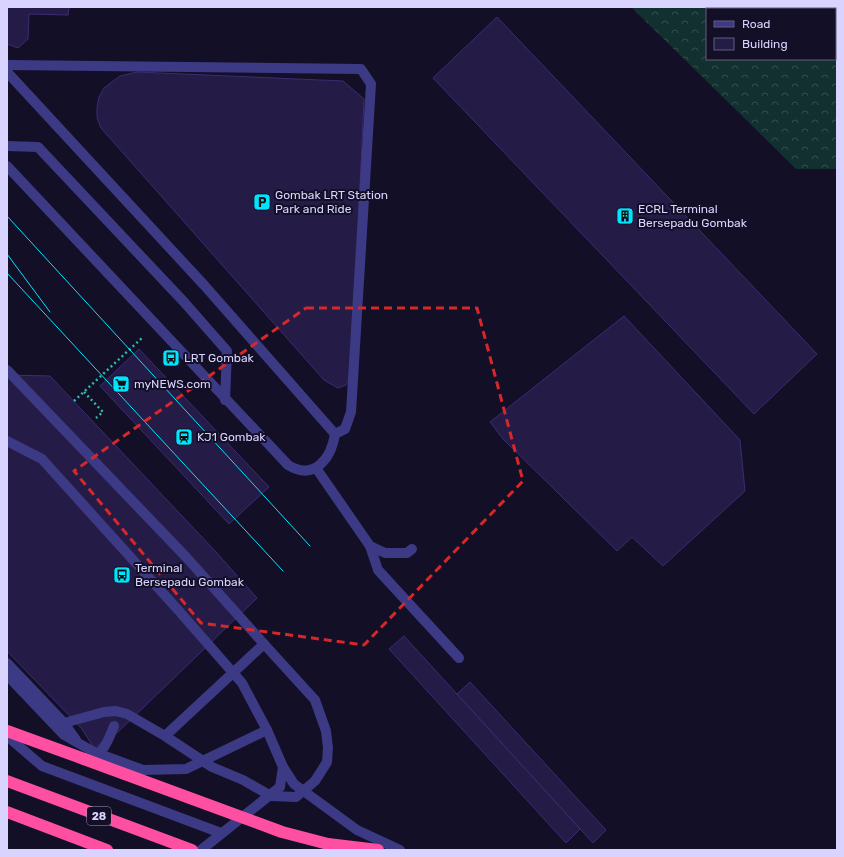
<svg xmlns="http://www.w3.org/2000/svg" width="844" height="857" viewBox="0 0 844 857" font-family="Rubik,sans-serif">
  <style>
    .forest { fill: url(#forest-crowns); fill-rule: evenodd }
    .building { fill: #241b47; stroke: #3b2d73 }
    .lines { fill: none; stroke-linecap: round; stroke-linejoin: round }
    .path { stroke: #2fb8b0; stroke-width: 2.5; stroke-dasharray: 2 3; stroke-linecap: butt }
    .minor { stroke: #3d3a85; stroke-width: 10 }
    .highway { stroke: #ff4fa3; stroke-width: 12 }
    .tram { stroke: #00e5ff; stroke-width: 1 }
    .minor-bridge { stroke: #3d3a85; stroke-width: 10 }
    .highway-bridge { stroke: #ff4fa3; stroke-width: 12 }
    .marked { fill: none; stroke: #d62828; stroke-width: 3; stroke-dasharray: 8 5; stroke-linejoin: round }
    .labels { text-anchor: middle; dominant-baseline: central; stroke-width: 4; stroke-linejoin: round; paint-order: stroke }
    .shield { fill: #130f26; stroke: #9e99be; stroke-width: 1 }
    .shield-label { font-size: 11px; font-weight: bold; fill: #d9d4ff }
    .poi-label { font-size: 12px; fill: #d9d4ff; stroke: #130f26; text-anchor: start }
  </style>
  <defs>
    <pattern id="forest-crowns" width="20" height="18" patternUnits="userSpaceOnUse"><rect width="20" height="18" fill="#12302f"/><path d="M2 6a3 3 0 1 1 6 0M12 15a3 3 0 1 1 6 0" fill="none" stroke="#344d4e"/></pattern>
  </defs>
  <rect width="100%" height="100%" fill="#130f26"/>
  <path class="forest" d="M 631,7 L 837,7 L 837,169 L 796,169 ZM 707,9 L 835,9 L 835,59 L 707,59 Z"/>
  <g class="building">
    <path d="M 7,7 L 69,7 L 68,15 L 29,14 L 28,39 L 18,48 L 7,44 Z"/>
    <path d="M 497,17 L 817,354 L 754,414 L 433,78 Z"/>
    <path d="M 137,72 L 343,81 L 364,99 L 351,378 L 346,385 L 338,388 L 324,380 L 101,128 L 97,118 L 97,107 L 99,97 L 104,88 L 120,76 Z"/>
    <path d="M 624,316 L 740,440 L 745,491 L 663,566 L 632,537 L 617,551 L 503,439 L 490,422 Z"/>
    <path d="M 139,349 L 269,487 L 229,524 L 100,386 Z"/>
    <path d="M 7,375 L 50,376 L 216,552 L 257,598 L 118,732 L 94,748 L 82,729 L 7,651 Z"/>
    <path d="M 404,636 L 580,829 L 566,843 L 389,649 Z"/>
    <path d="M 470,682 L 606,830 L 593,843 L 457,694 Z"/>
  </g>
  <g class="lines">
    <g class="path">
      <path d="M 84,392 L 103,412 L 96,418"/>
      <path d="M 74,401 L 143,337"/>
    </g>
    <g class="minor">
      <path d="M 7,65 L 361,69 L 371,84 L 351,412 L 345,429 L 335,434"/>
      <path d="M 7,72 L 204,285 L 335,434 C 331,459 314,481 288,465 L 7,166"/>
      <path d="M 7,146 L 38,147 L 184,302 L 227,351 L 225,400"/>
      <path d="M 7,370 L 186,557 L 264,644"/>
      <path d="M 7,441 L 42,459 L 179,611 L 242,683 L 267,730 L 283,767 L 294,784 L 357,830 L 400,850"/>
      <path d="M 316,468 L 370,546 L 385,553 L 407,553 L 412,549"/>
      <path d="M 370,546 L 378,570 L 459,658"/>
      <path d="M 7,663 L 64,723 L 76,740"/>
      <path d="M 7,675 L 64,735 L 94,752 L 143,770 L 186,769 L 267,730"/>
      <path d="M 7,736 L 42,766 L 221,833"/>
      <path d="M 201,850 L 280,787 L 283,767"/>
    </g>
    <g class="highway">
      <path d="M 7,731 L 84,759"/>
      <path d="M 7,781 L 192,850"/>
      <path d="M 7,812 L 107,850"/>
    </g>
    <g class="tram">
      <path d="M 7,216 L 310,546"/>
      <path d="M 7,254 L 50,312"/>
      <path d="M 7,273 L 283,571"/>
    </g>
    <g class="minor-bridge">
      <path d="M 64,723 L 104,712 L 116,711 L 127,714 L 165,736 L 212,767 L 243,780 L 271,796 L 296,797 L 315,781 L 327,762 L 328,748 L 326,731 L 315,700 L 264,644 L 165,736"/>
      <path d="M 84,759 C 103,757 108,741 114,726"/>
    </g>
    <path class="highway-bridge" d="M 84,759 L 282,832 L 328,844 L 378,850"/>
  </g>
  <path class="marked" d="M 306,308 L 477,308 L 523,481 L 364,645 L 201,623 L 74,471 Z"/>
  <defs>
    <g id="parking-square" transform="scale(0.9)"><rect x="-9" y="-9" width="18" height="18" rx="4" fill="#00e5ff" stroke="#130f26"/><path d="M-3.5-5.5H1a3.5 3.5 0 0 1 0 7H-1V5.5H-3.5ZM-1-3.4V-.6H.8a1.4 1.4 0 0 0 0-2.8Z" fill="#111"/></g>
    <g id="building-square" transform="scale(0.9)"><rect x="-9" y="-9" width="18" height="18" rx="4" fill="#00e5ff" stroke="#130f26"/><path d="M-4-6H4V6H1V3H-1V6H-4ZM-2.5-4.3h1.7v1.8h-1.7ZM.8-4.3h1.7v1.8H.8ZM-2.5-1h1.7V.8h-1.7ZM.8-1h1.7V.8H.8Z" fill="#111"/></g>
    <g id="bus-square" transform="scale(0.9)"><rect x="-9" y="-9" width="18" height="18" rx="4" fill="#00e5ff" stroke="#130f26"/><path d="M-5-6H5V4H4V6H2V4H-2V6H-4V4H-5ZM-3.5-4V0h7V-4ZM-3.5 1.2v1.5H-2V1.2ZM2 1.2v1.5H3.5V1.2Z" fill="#111"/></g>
    <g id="supermarket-square" transform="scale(0.9)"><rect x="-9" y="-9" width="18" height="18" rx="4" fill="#00e5ff" stroke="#130f26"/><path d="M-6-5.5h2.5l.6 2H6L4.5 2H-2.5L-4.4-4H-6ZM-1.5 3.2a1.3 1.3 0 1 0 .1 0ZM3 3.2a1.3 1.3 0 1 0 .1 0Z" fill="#111"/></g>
    <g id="station-square" transform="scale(0.9)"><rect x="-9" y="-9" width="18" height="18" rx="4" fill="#00e5ff" stroke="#130f26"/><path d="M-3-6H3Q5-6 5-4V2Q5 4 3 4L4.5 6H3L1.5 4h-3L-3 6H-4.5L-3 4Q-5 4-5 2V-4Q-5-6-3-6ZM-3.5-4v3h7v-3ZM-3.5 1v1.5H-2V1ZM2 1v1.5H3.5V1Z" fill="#111"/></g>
  </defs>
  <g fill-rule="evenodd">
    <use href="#parking-square" x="262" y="202"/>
    <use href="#building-square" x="625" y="216"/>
    <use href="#bus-square" x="171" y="358"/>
    <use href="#supermarket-square" x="121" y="384"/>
    <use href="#station-square" x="184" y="437"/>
    <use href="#bus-square" x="122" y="575"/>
  </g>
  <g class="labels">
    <rect class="shield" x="87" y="807" width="24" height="18" rx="3"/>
    <g class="shield-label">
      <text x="99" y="816">28</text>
    </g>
    <g class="poi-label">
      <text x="275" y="195">Gombak LRT Station<tspan x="275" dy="14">Park and Ride</tspan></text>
      <text x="638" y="209">ECRL Terminal<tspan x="638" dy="14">Bersepadu Gombak</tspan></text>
      <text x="184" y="358">LRT Gombak</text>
      <text x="134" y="384">myNEWS.com</text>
      <text x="197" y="437">KJ1 Gombak</text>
      <text x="135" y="568">Terminal<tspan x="135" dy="14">Bersepadu Gombak</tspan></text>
    </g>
  </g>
  <rect width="844" height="857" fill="none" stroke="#d9d4ff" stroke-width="16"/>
  <rect x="706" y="8" width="130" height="52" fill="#130f26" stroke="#625e7d"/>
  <rect x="714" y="21" width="20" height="6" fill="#3d3a85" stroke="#625e7d"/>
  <text x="742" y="28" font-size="12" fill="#d9d4ff">Road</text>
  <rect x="714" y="38" width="20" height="12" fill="#241b47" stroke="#625e7d"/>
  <text x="742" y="48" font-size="12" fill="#d9d4ff">Building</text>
</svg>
